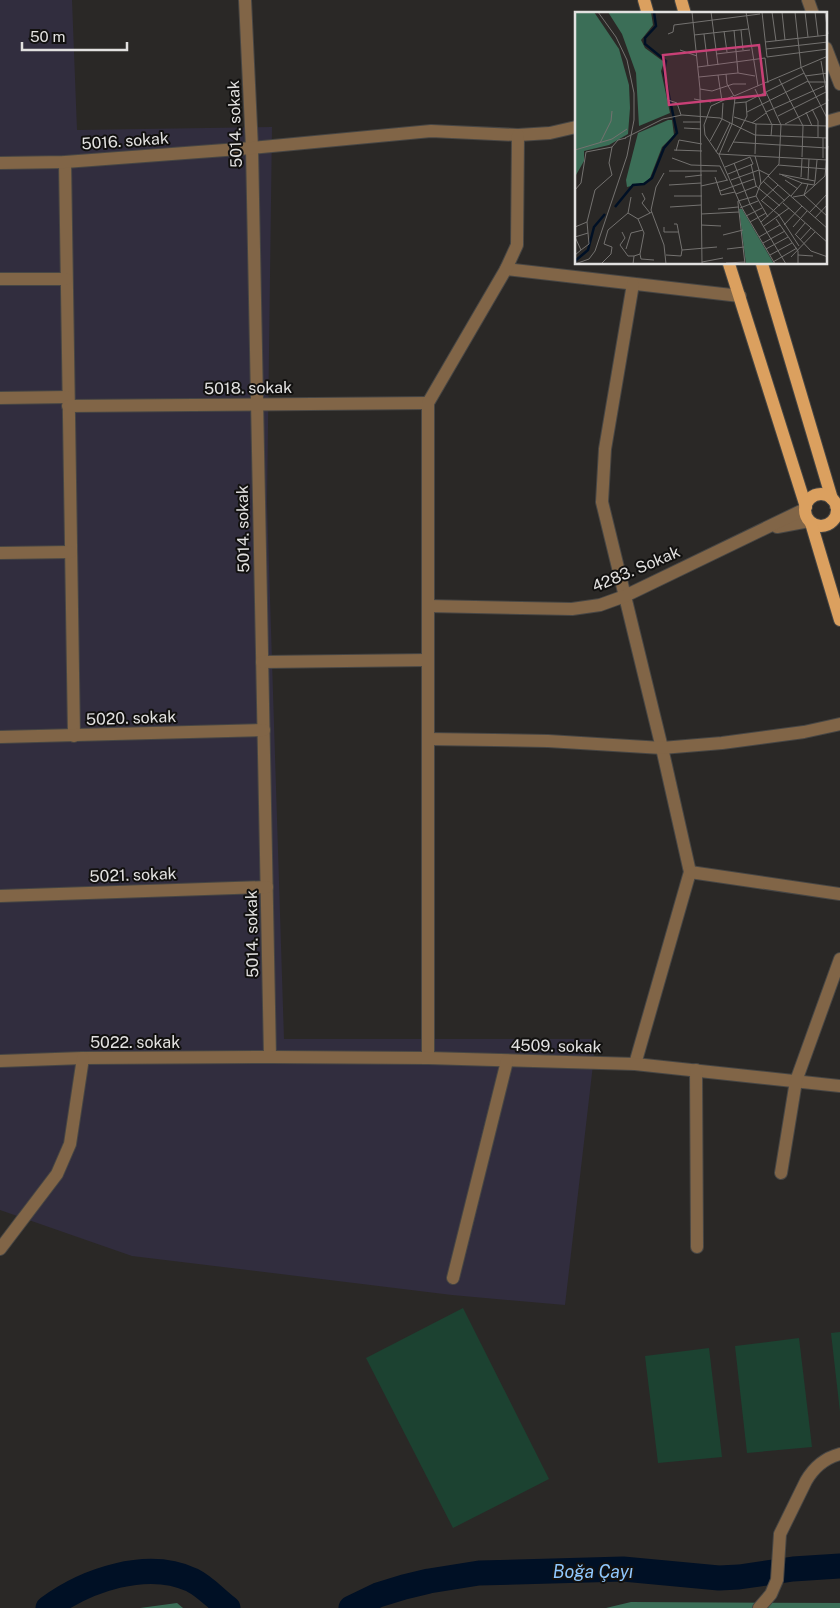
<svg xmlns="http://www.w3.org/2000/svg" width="840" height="1608" viewBox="0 0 840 1608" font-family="'Public Sans',sans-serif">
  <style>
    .industrial { fill: #312d3e }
    .green { fill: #1c4231 }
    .forest { fill: #3b6e57 }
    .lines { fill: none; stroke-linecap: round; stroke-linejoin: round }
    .river { stroke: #001025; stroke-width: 25 }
    .minor-casing { stroke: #474644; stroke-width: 14 }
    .major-casing { stroke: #474644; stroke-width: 14 }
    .minor { stroke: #816547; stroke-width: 12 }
    .major { stroke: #dba05f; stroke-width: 12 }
    .labels { text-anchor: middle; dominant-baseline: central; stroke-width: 4; stroke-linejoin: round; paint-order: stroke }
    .street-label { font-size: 16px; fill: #e2e1e0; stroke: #121110 }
    .water-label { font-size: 18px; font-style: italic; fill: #90c8fe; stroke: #121110 }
    .inset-river { fill: none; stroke: #001025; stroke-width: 2.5 }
    .inset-road { fill: none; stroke: #747270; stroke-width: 1 }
    .view { fill: #c84076; fill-opacity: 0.15; stroke: #c84076; stroke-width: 2.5 }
    .inset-edge { fill: none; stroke: #e2e1e0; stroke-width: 2.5 }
  </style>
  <rect width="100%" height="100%" fill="#2a2826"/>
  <path class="industrial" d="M 0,0 L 72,0 L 77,130 L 272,127 L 267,503 L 284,1039 L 596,1039 L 565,1305 L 452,1295 L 132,1256 L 0,1210 Z"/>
  <g class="green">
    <path d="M 463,1308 L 549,1479 L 453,1528 L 366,1358 Z"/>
    <path d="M 840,1332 L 840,1412 L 831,1333 Z"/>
    <path d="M 799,1338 L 812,1447 L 747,1453 L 735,1346 Z"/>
    <path d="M 709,1348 L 722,1457 L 658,1463 L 645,1356 Z"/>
  </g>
  <g class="forest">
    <path d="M 631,1602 L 840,1603 L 840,1608 L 606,1608 Z"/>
    <path d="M 177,1603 L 183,1608 L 140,1608 Z"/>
  </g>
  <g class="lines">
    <g class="river">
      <path d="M 48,1608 C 86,1580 147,1559 192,1580 C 206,1587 216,1599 228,1608"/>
      <path d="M 351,1608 L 378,1595 L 404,1587 L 429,1581 L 479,1573 L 623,1569 L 719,1578 L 739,1577 L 793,1569 L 840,1566"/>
    </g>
    <g class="minor-casing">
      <g id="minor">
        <path d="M 245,0 L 252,148 L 270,1057"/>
        <path d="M 808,0 L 813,14"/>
        <path d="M 826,48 L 840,84"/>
        <path d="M 826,122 L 840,118"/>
        <path d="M 65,162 L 74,736"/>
        <path d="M 0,163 L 65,162 L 252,148 L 431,131 L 518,135 L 550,133 L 576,127"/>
        <path d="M 506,269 L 740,296"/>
        <path d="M 0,279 L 66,279"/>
        <path d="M 633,284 L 605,449 L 602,502 L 662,748 L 690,872 L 635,1064"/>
        <path d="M 0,398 L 68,397"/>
        <path d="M 68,406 L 428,403"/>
        <path d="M 836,506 L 840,505"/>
        <path d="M 777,527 L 809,521"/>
        <path d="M 0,553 L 71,552"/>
        <path d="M 428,606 L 572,609 L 600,605 L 625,596 L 805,509"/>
        <path d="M 262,662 L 428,660"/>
        <path d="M 0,737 L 264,730"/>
        <path d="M 428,739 L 548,741 L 662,748 L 722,743 L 804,732 L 840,724"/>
        <path d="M 690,872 L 840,894"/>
        <path d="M 0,896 L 267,887"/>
        <path d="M 428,1058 L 428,403 L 506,269 L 517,245 L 518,135"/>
        <path d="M 0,1061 L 83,1058 L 270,1057 L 428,1058 L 635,1064 L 840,1086"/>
        <path d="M 696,1070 L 697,1247"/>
        <path d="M 781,1173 L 796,1081 L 840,959"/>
        <path d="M 0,1249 L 57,1174 L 70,1144 L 83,1058"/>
        <path d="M 453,1278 L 507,1061"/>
        <path d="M 759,1608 L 771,1594 L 777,1580 L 780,1534 L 806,1481 C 814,1467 825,1458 840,1454"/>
      </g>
    </g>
    <g class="major-casing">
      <g id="major">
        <path d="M 644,0 L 648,14"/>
        <path d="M 681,0 L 685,14"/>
        <path d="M 729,264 L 806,507"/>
        <path d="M 762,264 L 832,499"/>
        <circle cx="821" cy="510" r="16"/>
        <path d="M 811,523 L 840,620"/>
      </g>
    </g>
    <use href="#minor" class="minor"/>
    <use href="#major" class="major"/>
  </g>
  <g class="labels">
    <g class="street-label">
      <text transform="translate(235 124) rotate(-92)">5014. sokak</text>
      <text transform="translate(125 141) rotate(-4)">5016. sokak</text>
      <text transform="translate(248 388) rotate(-1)">5018. sokak</text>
      <text transform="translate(243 529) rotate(-91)">5014. sokak</text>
      <text transform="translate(636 569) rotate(-23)">4283. Sokak</text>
      <text transform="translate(131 718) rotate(-2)">5020. sokak</text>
      <text transform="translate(133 875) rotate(-2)">5021. sokak</text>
      <text transform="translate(252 934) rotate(-91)">5014. sokak</text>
      <text x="135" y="1042">5022. sokak</text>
      <text transform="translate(556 1046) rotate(1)">4509. sokak</text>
    </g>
    <g class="water-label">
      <text x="593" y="1571">Boğa Çayı</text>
    </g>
  </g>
  <g transform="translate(575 12)">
    <rect width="252" height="252" fill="#2a2826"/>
    <path d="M 0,0 L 19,0 L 44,37 L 54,73 L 55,96 L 53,122 L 34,133 L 9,139 L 9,149 L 1,163 ZM 33,0 L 76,0 L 78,13 L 66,28 L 70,36 L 89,50 L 86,59 L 95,101 L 64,114 L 61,61 L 47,22 ZM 93,108 L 97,108 L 99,123 L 87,135 L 75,166 L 72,170 L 52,175 L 51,168 L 63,121 ZM 164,197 L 167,197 L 199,252 L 171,252 Z" fill="#3b6e57"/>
    <path class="inset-river" d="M 40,195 L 58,173 L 69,172 L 77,166 L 89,136 L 102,121 L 89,60 L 91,49 L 70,32 L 70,26 L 81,14 L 79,0M 0,249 L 13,238 L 19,215 L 30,202"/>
    <path class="inset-road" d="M 117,0 L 125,77 L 127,252M 136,0 L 143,53M 171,0 L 183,74M 187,0 L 192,45M 197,0 L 201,29M 207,0 L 210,28M 220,0 L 226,55 L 253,108M 230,0 L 233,25M 240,0 L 243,24M 250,0 L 253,22M 159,18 L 161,39M 166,18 L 168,38M 149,19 L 152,40M 93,22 L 98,20 L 99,13 L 185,2M 129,22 L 133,54M 119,23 L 173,17M 190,30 L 253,23M 191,37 L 253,30M 105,38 L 122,44M 161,39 L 163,61M 141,42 L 175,38M 192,45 L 253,37M 190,46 L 193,71M 246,49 L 253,89M 123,55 L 190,46M 151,62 L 152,72 L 159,84M 143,63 L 147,89M 230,64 L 253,61M 124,65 L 163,61 L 180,64M 204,67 L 228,114 L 227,145M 233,70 L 253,70M 125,77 L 137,79 L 158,72 L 171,72M 180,77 L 197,113 L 196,124M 191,80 L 206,113 L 204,152 L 185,173 L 181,184 L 193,205M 158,84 L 136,94 L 129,113 L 130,123 L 143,142 L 253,148M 159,84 L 253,44M 160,86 L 157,112 L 144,143 L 167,196 L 200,252M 119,87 L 136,90M 93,88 L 102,91 L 106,103M 160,91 L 171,90 L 229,61M 237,97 L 243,109 L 243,125M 172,100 L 233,69M 191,100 L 249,74M 231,100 L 237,114M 203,104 L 253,79M 159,105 L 181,112 L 253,114M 108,110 L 126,110M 177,111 L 191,101M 210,112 L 253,90M 109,116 L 126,117M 50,126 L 88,107 L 107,103 L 145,106 L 180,123 L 253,126M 135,129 L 147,107 L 148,91M 158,130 L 252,136M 25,131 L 36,109 L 37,99M 0,138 L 37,127 L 52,117M 99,138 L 127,139M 101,139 L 104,128 L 127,132M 141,140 L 155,111M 153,140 L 172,104 L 171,90M 180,142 L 181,112M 180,144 L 184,158 L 194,163M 97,146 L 116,153 L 145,154 L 152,168M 248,146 L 248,126M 159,151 L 175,192 L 211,252M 176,152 L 181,174 L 205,194M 203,153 L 251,157M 150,155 L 175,145M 94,159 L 142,159M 89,161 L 81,175 L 76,198 L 89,233 L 91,252M 153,162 L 178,152 L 175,145M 204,162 L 240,169 L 242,148M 207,163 L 227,171 L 239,173 L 240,169M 193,164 L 253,217M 110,165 L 127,163M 140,165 L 146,183 L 160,180M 226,165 L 227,147M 233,167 L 234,147M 156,168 L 184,158 L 186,172M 210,168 L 223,177M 188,169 L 210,189M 233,172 L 229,183 L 253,205M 94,173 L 126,171M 126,174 L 153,168M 0,178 L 6,171 L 11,140 L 37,135M 145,179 L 179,167M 67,181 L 70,187 L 67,191 L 75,201M 161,182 L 182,174M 99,184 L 127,184M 216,184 L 227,171M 218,185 L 229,183 L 250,164 L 253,134M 186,189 L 203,173M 187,189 L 204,203 L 224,234M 208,191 L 253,231M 95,195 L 126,193M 165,196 L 183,189M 143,197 L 163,195M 53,201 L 56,185M 234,201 L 253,181M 126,202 L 164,200M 171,204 L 187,196M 240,206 L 253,192M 63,207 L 77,200M 201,207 L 223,239 L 223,252M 175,210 L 191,201M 186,210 L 215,183M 99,212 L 102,212 L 107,238M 126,213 L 146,214M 209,213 L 227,194M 189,214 L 214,196M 0,215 L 12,210 L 20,178 L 37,163 L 34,151 L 37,135 L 43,128 L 51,126M 89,215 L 89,220 L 103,220M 218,215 L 232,199M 47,220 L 50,226 L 45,233 L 53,244 L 59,244M 148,223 L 168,218M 220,223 L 230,211M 221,223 L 236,239 L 253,245M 184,225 L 205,213M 225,228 L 236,216M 188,231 L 210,219M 51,237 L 56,221 L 68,218M 152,237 L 169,235M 191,237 L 213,225M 6,238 L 14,232 L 13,221M 65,242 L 66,247 L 79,248M 0,243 L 6,238 L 0,225 L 13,221 L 12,210M 91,243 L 106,244 L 107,238 L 142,235M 195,243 L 217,231M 223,243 L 238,244M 216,245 L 240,220M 127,250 L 148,246M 198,250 L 222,236M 151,251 L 170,250M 0,252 L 14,247 L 20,239 L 52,144 L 59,108 L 59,81 L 52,48 L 41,25 L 23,0M 26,252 L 36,242 L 37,235 L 29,232 L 33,218 L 53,201 L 63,207 L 69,221 L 65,242 L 59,244 L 58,252 L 66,252M 170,252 L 163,191 L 163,189 L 181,184"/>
    <path class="view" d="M 184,33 L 190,83 L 94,93 L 88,43 Z"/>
    <rect width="252" height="252" class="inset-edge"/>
  </g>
  <path d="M22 42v8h105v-8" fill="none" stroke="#e2e1e0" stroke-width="2.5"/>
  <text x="30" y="42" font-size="15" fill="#e2e1e0" stroke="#121110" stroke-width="4" paint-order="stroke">50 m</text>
</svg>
